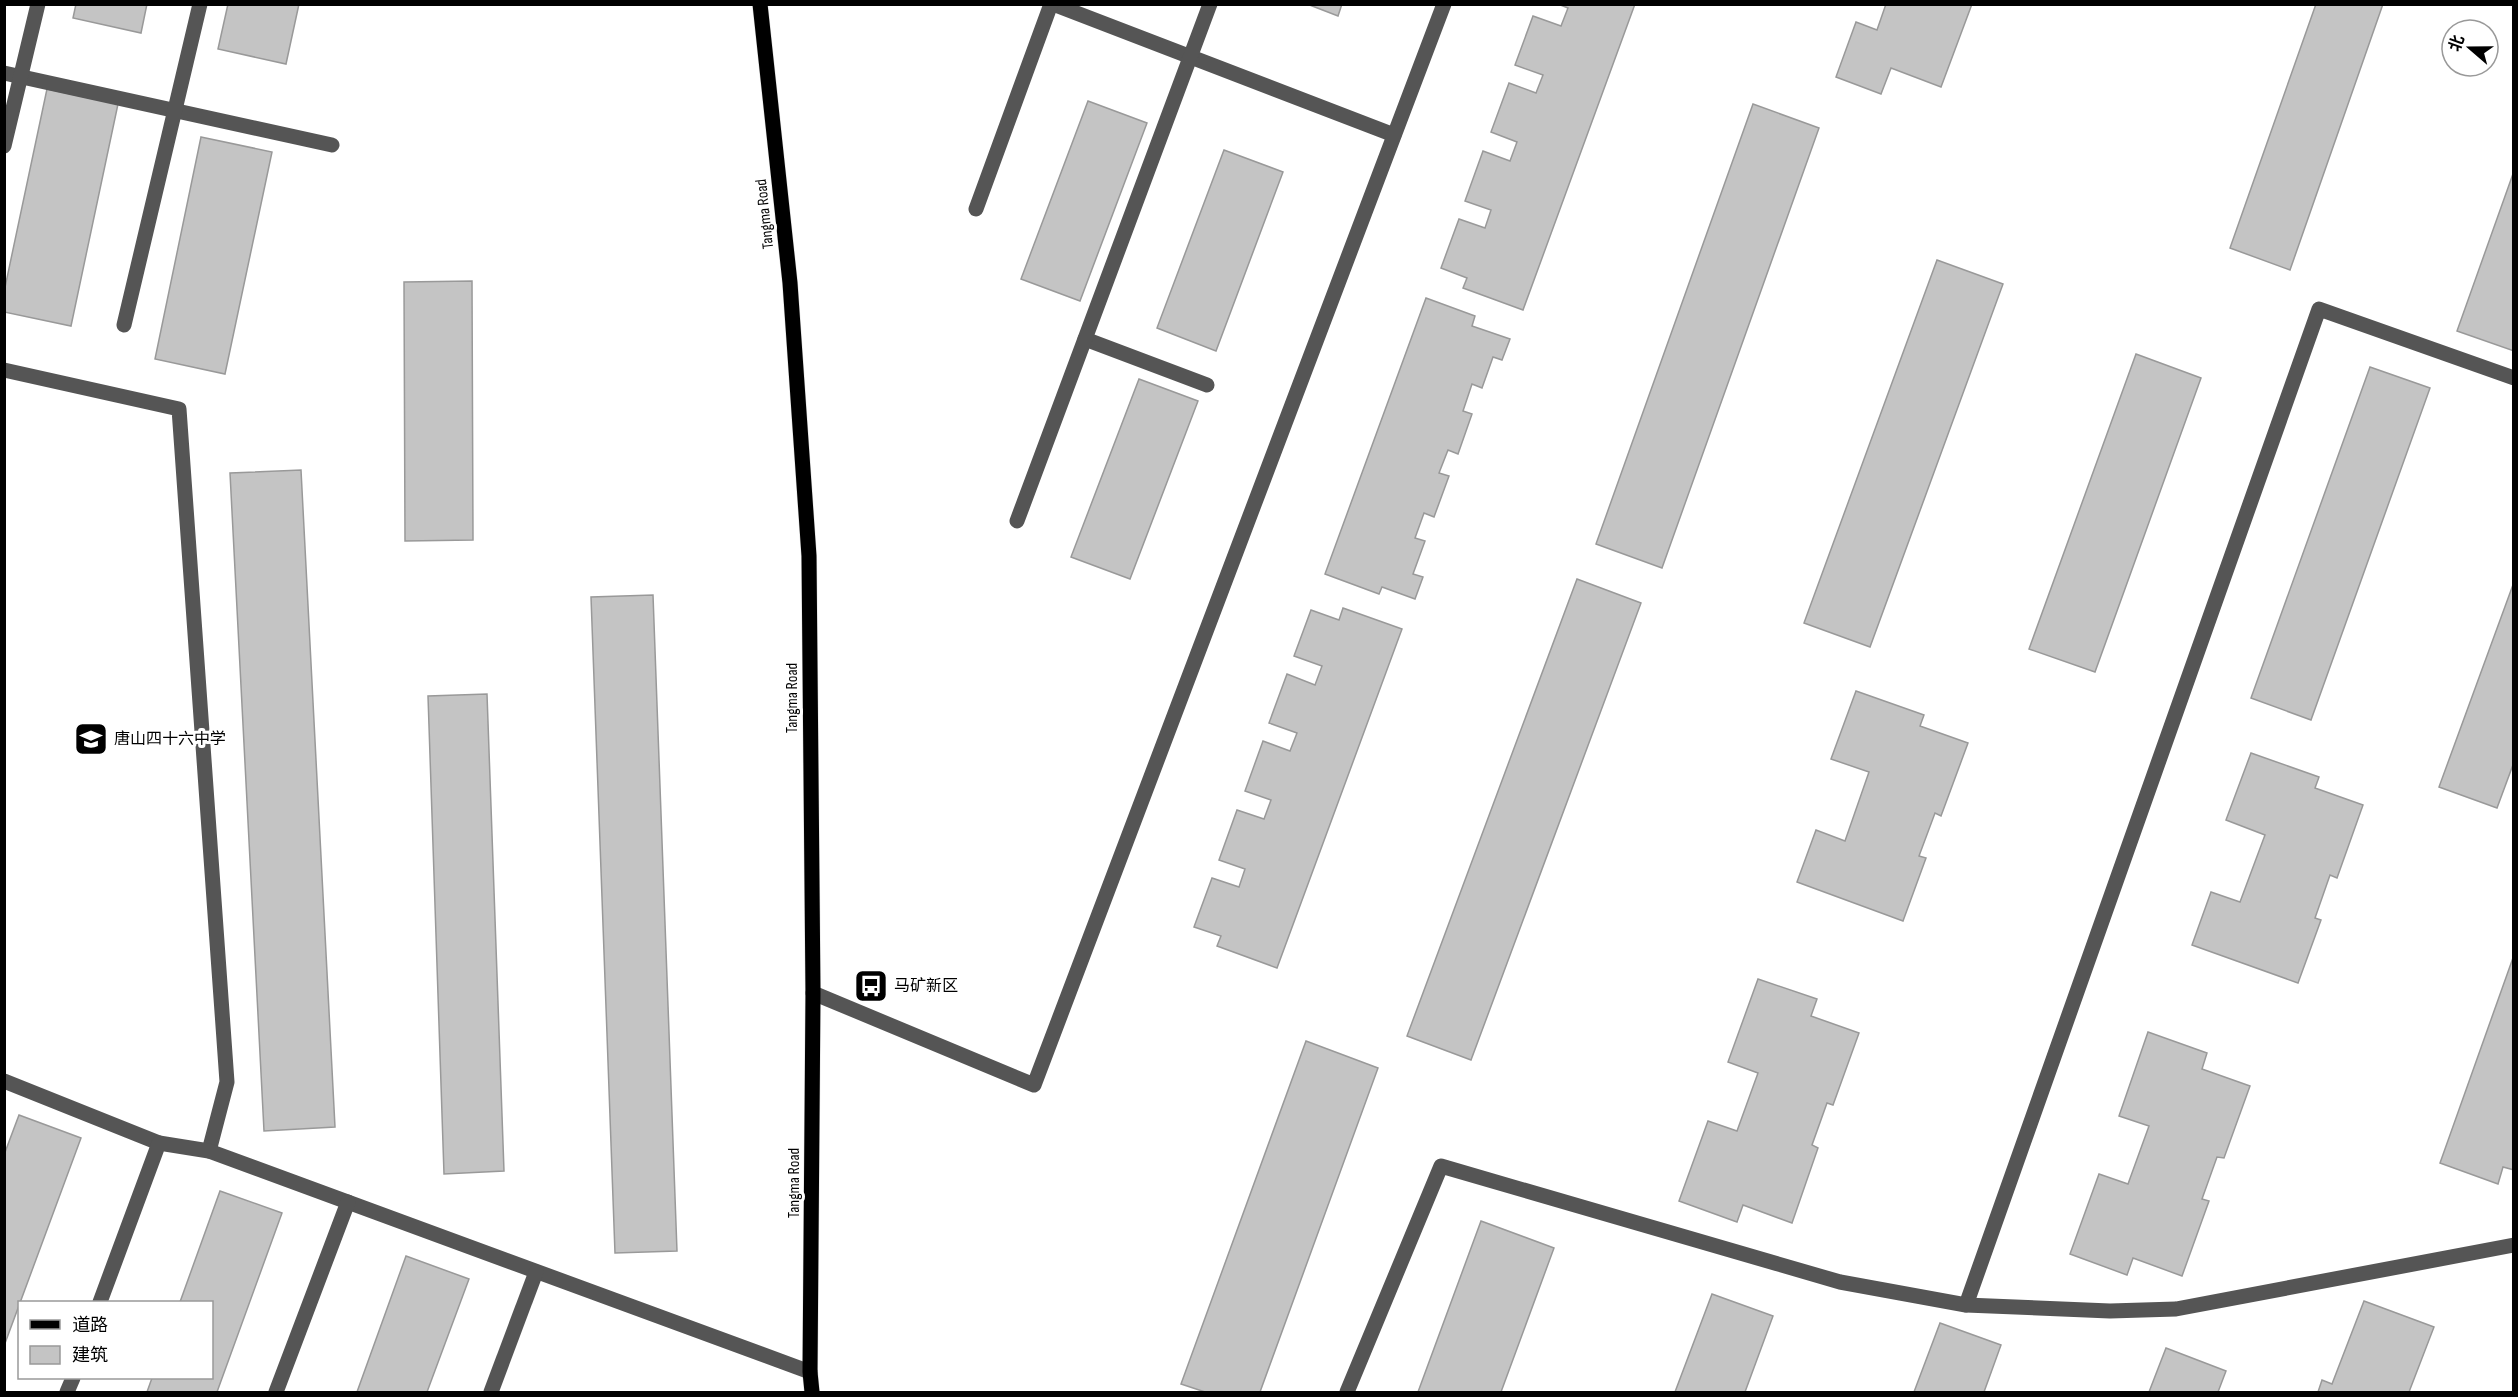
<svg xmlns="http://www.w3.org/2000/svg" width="2518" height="1397" viewBox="0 0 2518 1397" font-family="'Sofia Sans Condensed','Noto Sans SC',sans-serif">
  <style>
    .building { fill: #c4c4c4; stroke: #999; stroke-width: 1.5 }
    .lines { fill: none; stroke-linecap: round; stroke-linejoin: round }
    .major-casing { stroke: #dbdbdb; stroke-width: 16 }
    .minor { stroke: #555; stroke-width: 15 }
    .major { stroke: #000; stroke-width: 15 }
    .labels { text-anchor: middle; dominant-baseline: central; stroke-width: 6; stroke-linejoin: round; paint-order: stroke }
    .street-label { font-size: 16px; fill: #000; stroke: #fff }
    .poi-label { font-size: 16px; fill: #000; stroke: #fff; text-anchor: start }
  </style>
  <rect width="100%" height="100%" fill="#fff"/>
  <g class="building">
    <path d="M 76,4 L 147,4 L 141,33 L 73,18 Z"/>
    <path d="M 228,4 L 299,4 L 286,64 L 218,49 Z"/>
    <path d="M 1307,4 L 1342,4 L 1338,16 Z"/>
    <path d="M 1558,4 L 1635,4 L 1523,310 L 1463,288 L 1467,278 L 1441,268 L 1459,219 L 1485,228 L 1491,210 L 1465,201 L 1483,151 L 1510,161 L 1517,142 L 1491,132 L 1509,83 L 1536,93 L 1543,75 L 1515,65 L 1533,16 L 1561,26 L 1568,8 Z"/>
    <path d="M 1886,4 L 1972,4 L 1941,87 L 1891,68 L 1881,94 L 1836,77 L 1856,22 L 1877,30 Z"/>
    <path d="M 2316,4 L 2383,4 L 2290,270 L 2230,248 Z"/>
    <path d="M 47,89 L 118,104 L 71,326 L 4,312 L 4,292 Z"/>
    <path d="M 1088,101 L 1147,123 L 1080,301 L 1021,279 Z"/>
    <path d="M 1753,104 L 1819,128 L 1662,568 L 1596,544 Z"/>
    <path d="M 201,137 L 272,152 L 225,374 L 155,359 Z"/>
    <path d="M 1224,150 L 1283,172 L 1216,351 L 1157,328 Z"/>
    <path d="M 2514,171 L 2514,351 L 2457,331 Z"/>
    <path d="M 1937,260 L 2003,284 L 1870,647 L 1804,623 Z"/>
    <path d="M 472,281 L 473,540 L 405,541 L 404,282 Z"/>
    <path d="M 1426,298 L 1475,316 L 1472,326 L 1510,339 L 1502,360 L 1493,357 L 1482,388 L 1472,384 L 1463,411 L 1472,414 L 1458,454 L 1448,450 L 1439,473 L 1449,476 L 1434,517 L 1424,513 L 1415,538 L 1425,541 L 1413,574 L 1423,577 L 1415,599 L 1382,587 L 1379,594 L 1325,574 Z"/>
    <path d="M 2136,354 L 2201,378 L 2095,672 L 2029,649 Z"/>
    <path d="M 2370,367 L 2430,388 L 2311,720 L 2251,698 Z"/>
    <path d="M 1139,379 L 1198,401 L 1130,579 L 1071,557 Z"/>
    <path d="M 301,470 L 335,1127 L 264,1131 L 230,473 Z"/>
    <path d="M 1577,579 L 1641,603 L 1471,1060 L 1407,1036 Z"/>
    <path d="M 2514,582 L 2514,762 L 2497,808 L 2439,787 Z"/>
    <path d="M 653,595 L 677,1251 L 615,1253 L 591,597 Z"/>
    <path d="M 1343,608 L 1402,629 L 1277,968 L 1217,946 L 1221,936 L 1194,927 L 1212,878 L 1239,887 L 1245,869 L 1219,860 L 1237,810 L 1264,819 L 1271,800 L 1245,791 L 1263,741 L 1290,751 L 1297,733 L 1269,723 L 1287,674 L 1315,685 L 1322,666 L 1294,656 L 1311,610 L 1339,620 Z"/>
    <path d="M 1856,691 L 1924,715 L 1920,726 L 1968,743 L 1941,816 L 1935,813 L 1919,856 L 1926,858 L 1903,921 L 1797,882 L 1816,830 L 1845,841 L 1869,772 L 1831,759 Z"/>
    <path d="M 487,694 L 504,1171 L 444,1174 L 428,696 Z"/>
    <path d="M 2251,753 L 2319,777 L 2315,788 L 2363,805 L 2337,878 L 2330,875 L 2315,918 L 2321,920 L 2298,983 L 2192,945 L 2211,892 L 2240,902 L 2265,835 L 2226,820 Z"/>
    <path d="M 2514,955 L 2514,1170 L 2503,1167 L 2498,1184 L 2440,1163 Z"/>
    <path d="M 1758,979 L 1817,999 L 1811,1016 L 1859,1033 L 1833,1105 L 1827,1103 L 1812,1145 L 1818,1148 L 1792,1223 L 1743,1205 L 1737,1222 L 1679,1201 L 1708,1121 L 1737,1131 L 1758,1073 L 1728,1062 Z"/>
    <path d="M 2148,1032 L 2207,1053 L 2202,1069 L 2250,1086 L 2224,1158 L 2217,1157 L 2202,1199 L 2209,1201 L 2182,1276 L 2133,1258 L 2127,1275 L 2070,1254 L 2099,1174 L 2128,1184 L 2149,1126 L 2119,1116 Z"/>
    <path d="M 1306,1041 L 1378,1068 L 1260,1392 L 1205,1392 L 1181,1384 Z"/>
    <path d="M 19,1115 L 81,1138 L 4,1346 L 4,1155 Z"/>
    <path d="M 220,1191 L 282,1213 L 217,1392 L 147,1392 L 152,1378 L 212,1378 L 212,1302 L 180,1302 Z"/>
    <path d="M 1481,1221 L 1554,1248 L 1501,1392 L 1418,1392 Z"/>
    <path d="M 406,1256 L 469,1279 L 427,1392 L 357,1392 Z"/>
    <path d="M 1712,1294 L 1773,1316 L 1745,1392 L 1675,1392 Z"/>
    <path d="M 2364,1301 L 2434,1327 L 2409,1392 L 2318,1392 L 2322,1380 L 2332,1384 Z"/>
    <path d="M 1940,1323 L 2001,1345 L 1984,1392 L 1914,1392 Z"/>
    <path d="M 2166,1348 L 2226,1371 L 2218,1392 L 2149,1392 Z"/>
  </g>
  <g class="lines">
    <g class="major-casing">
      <path id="major" d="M 760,4 L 790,283 L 809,556 L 813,993 L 810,1372 L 812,1392"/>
    </g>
    <g class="minor">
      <path d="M 1053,4 L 1394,135"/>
      <path d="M 4,73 L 332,145"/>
      <path d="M 4,146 L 38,4"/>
      <path d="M 976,209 L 1051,4"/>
      <path d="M 124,325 L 200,4"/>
      <path d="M 1085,339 L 1207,385"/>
      <path d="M 4,370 L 179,409 L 227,1082 L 209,1151"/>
      <path d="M 1017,521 L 1210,4"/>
      <path d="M 813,993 L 1034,1085 L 1444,4"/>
      <path d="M 4,1081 L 159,1143"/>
      <path d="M 100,1302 L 159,1143 L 209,1151 L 810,1372"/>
      <path d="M 1966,1305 L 2319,309 L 2514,378"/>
      <path d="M 67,1392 L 73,1378"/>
      <path d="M 276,1392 L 348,1202"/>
      <path d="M 491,1392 L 536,1272"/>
      <path d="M 1347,1392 L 1441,1166 L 1840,1282 L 1966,1305 L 2110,1311 L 2176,1309 L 2514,1245"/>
    </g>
    <use href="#major" class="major"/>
  </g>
  <defs>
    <g id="school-square" transform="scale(1.725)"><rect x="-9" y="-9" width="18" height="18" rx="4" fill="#000" stroke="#fff"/><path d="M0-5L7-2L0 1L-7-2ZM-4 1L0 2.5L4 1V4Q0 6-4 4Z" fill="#fff"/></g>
    <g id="bus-square" transform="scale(1.725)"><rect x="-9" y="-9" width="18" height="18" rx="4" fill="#000" stroke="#fff"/><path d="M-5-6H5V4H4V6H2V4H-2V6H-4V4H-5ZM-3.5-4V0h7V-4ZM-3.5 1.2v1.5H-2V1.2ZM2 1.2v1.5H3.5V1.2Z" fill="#fff"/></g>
  </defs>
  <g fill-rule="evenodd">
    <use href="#school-square" x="91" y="739"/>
    <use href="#bus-square" x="871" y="986"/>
  </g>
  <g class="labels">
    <g class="street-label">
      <text transform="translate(765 214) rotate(-96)">Tangma Road</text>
      <text transform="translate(792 698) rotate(-90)">Tangma Road</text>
      <text transform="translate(794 1183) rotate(-90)">Tangma Road</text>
    </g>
    <g class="poi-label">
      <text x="114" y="739">唐山四十六中学</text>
      <text x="894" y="986">马矿新区</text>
    </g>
  </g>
  <rect width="2518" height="1397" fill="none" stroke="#000000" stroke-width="12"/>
  <rect x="18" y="1301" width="195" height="78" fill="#ffffff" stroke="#999999" stroke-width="1.5"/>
  <rect x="30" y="1320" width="30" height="9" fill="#000000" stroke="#999999" stroke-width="1.5"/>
  <text x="72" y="1331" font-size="18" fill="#000000">道路</text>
  <rect x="30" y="1346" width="30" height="18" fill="#c4c4c4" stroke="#999999" stroke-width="1.5"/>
  <text x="72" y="1361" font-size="18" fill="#000000">建筑</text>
  <g transform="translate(2470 48) rotate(290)"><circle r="28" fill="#ffffff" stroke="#999999" stroke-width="1.5"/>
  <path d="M0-4.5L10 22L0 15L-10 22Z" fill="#000000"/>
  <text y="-9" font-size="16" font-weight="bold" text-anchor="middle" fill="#000000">北</text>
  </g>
</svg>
